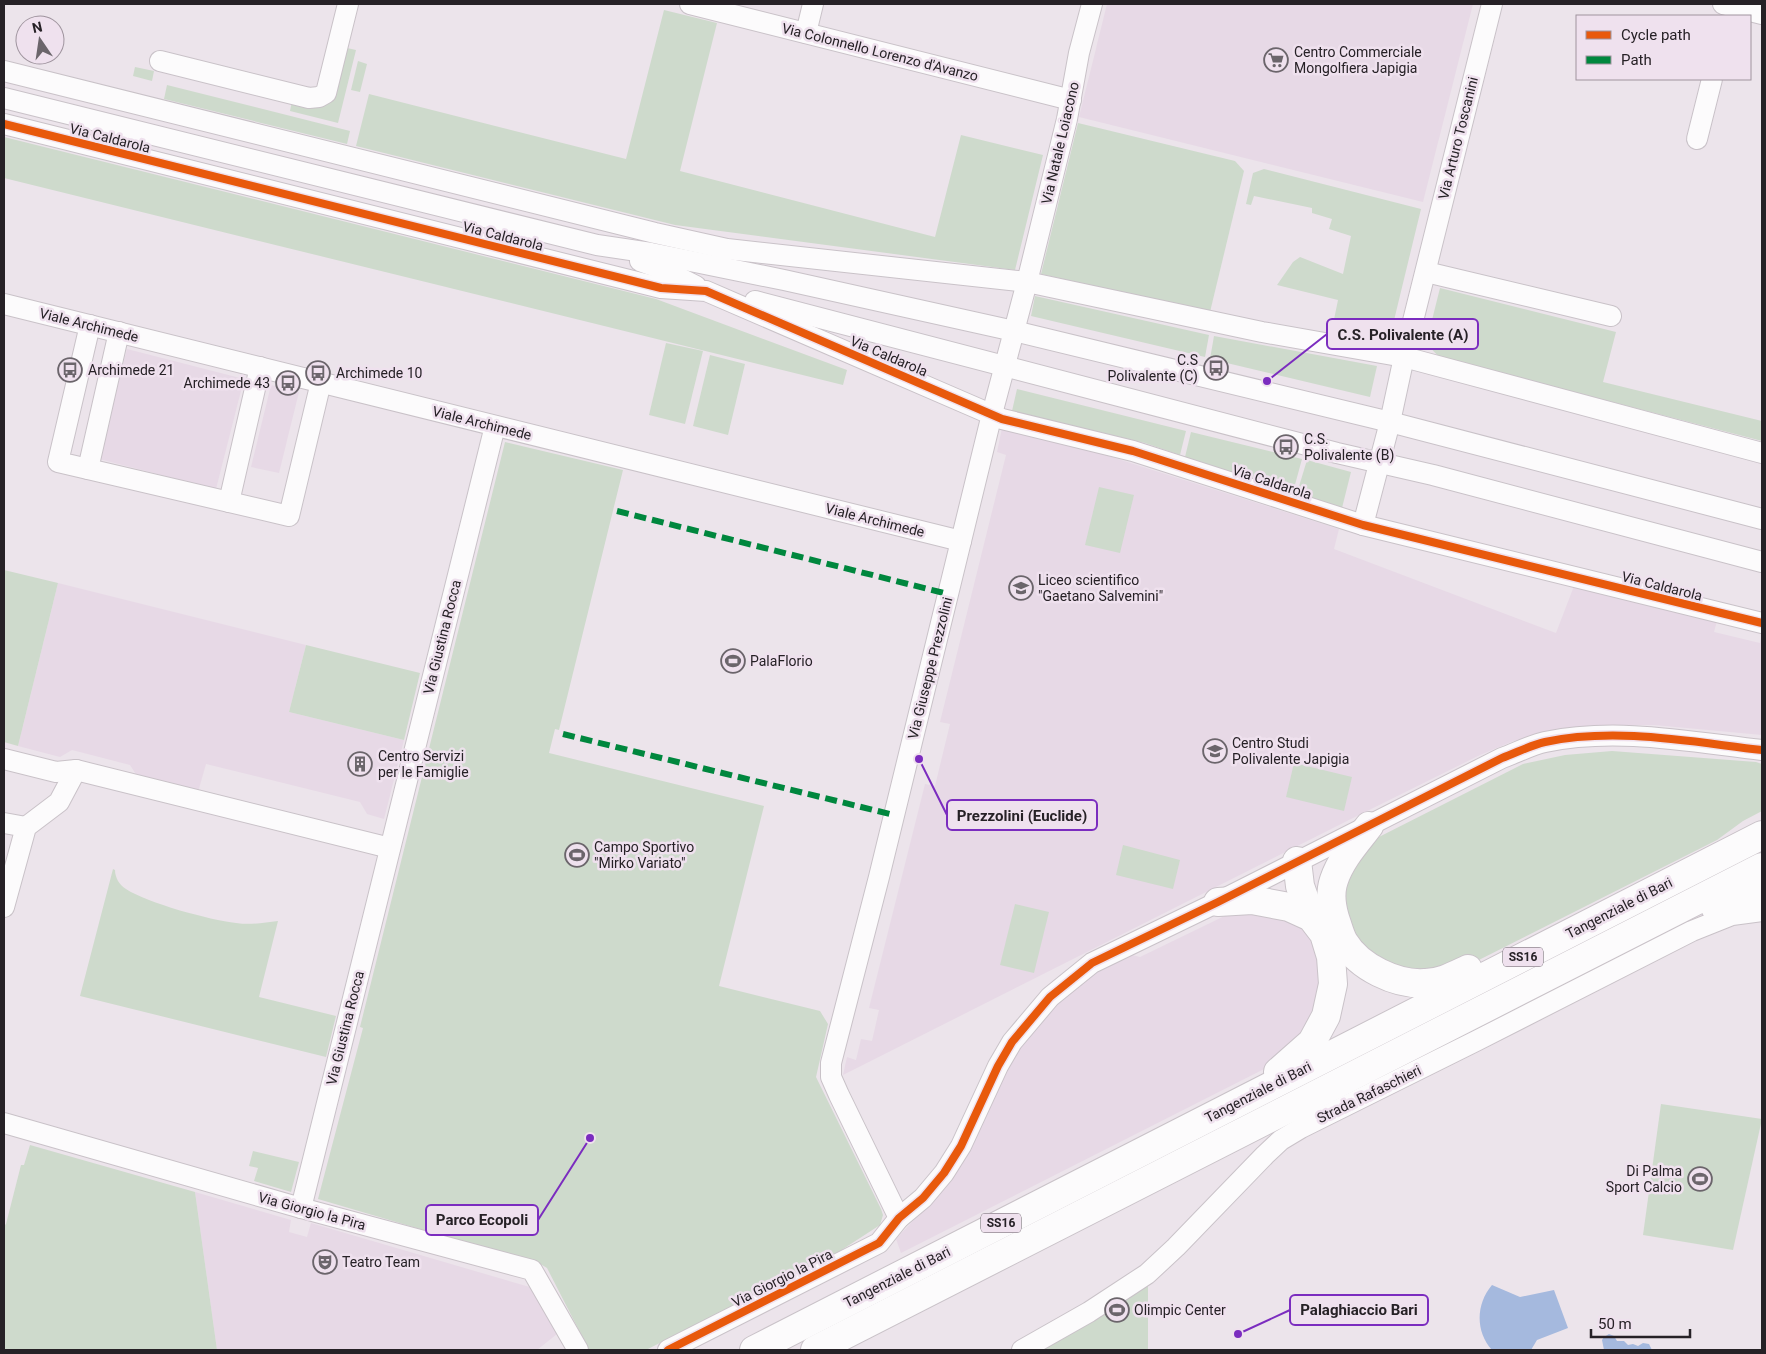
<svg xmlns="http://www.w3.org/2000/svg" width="1766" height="1354" viewBox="0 0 1766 1354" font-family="Roboto,sans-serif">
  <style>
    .built { fill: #e7d9e6 }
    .green { fill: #cedacc }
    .water { fill: #a5b9de }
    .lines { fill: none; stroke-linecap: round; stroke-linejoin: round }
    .minor-casing { stroke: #c9c2c8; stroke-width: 22 }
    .highway-casing { stroke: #c9c2c8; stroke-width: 30 }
    .minor { stroke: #fcfbfc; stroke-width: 20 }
    .highway { stroke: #fcfbfc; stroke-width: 28 }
    .quiet { stroke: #00873e; stroke-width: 6; stroke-dasharray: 12 6; stroke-linecap: butt }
    .cycleway-casing { stroke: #efe1ee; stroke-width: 11 }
    .cycleway { stroke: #e8590c; stroke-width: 8 }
    .labels { text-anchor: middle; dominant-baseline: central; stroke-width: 5; stroke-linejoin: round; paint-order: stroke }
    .shield { fill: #efe1ee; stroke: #625b62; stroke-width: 1 }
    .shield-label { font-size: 12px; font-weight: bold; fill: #262126 }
    .street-label { font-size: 14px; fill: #262126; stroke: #efe1ee }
    .poi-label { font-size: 14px; fill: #262126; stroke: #efe1ee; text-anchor: start }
    .leader { fill: none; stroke: #7b2cbf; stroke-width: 2 }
    .callout-dot { fill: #7b2cbf; stroke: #efe1ee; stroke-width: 2 }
    .callout { fill: #efe1ee; stroke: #7b2cbf; stroke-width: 2 }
    .callout-label { font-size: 15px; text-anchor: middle; font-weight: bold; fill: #262126 }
  </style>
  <rect width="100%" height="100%" fill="#ece4eb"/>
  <g class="built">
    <path d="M 1107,4 L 1473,4 L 1423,202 L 1079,117 Z"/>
    <path d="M 127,349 L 244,379 L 216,489 L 99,459 Z"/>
    <path d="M 271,385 L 299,392 L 279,473 L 251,467 Z"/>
    <path d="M 1002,428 L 1099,453 L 1339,529 L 1334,549 L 1556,633 L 1574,586 L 1717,621 L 1714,632 L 1760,643 L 1762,633 L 1762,735 L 1654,725 L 1595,725 L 1550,731 L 1511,742 L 1480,755 L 1349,820 L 843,1075 L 847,1057 L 856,1060 L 861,1039 L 872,1041 L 879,1010 L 869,1008 L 925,784 L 935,786 L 950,724 L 940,722 L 1006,455 L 997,452 Z"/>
    <path d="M 58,583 L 306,645 L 289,712 L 404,740 L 384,819 L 367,814 L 360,802 L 206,764 L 198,792 L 137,776 L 130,765 L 72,750 L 60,757 L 18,746 Z"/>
    <path d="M 1241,908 L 1302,921 L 1322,956 L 1318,1012 L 1280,1061 L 901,1253 L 896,1239 L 952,1179 L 969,1151 L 1010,1063 L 1021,1047 L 1057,1005 L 1085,980 L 1129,954 L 1140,957 Z"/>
    <path d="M 195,1192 L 291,1220 L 289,1232 L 307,1237 L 311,1223 L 533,1288 L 557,1334 L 537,1350 L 217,1350 Z"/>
  </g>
  <g class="green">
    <path d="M 664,10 L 717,23 L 680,171 L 935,237 L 961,135 L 1043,155 L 1015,270 L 675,225 L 356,146 L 369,94 L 626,159 Z"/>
    <path d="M 347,48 L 356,50 L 338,123 L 290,111 L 292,101 L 312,106 Z"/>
    <path d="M 358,61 L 367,64 L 360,92 L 351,90 Z"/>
    <path d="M 135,67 L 154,71 L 152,81 L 133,76 Z"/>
    <path d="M 167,85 L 350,131 L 347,144 L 164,99 Z"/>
    <path d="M 1078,123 L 1235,161 L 1244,171 L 1210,312 L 1041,274 Z"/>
    <path d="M 4,137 L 656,299 L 847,370 L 843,385 L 4,178 Z"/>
    <path d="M 1264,169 L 1421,209 L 1388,345 L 1331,334 L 1338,300 L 1277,285 L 1293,262 L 1300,257 L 1343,274 L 1351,236 L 1329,229 L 1332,219 L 1312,213 L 1312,208 L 1254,196 L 1251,205 L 1246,204 L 1253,173 Z"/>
    <path d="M 1440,288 L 1616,332 L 1603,382 L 1762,421 L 1762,441 L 1440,357 C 1432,351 1428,346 1428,336 Z"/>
    <path d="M 1035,296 L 1209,335 L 1205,357 L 1031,316 Z"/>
    <path d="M 1214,336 L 1377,366 L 1370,397 L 1210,359 Z"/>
    <path d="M 666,343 L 703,351 L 685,424 L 649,415 Z"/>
    <path d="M 710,355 L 745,364 L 728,435 L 693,426 Z"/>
    <path d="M 1017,389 L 1186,431 L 1180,455 L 1145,443 L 1012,411 Z"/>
    <path d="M 1191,432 L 1302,459 L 1293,492 L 1185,457 Z"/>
    <path d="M 505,442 L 623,470 L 559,730 L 555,729 L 549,753 L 764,806 L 719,986 L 820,1011 L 828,1024 L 816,1077 L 881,1209 L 883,1215 L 880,1225 L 840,1251 L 646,1350 L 589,1350 L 547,1268 L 542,1265 L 318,1199 L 363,1028 L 360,1027 Z"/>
    <path d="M 1307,460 L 1351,472 L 1342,508 L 1297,493 Z"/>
    <path d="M 1099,487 L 1134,495 L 1120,553 L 1085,545 Z"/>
    <path d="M 4,570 L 58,583 L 18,746 L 4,742 Z"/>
    <path d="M 306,645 L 420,673 L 404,740 L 289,712 Z"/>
    <path d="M 1612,751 L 1756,762 L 1762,764 L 1762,811 L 1743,821 L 1717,840 L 1463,968 L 1446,974 L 1385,969 L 1346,929 L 1343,883 L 1373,840 L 1523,764 L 1565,755 Z"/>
    <path d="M 1294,763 L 1352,777 L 1344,811 L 1286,797 Z"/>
    <path d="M 1123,845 L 1180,860 L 1173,889 L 1116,875 Z"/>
    <path d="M 113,869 L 115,870 C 115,877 119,885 126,889 C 147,903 210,920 236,923 C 250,925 264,923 278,921 L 259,997 L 336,1016 L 326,1057 L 80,996 Z"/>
    <path d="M 1015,904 L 1049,912 L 1034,973 L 1000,965 Z"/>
    <path d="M 1661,1104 L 1762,1119 L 1733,1250 L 1643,1235 Z"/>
    <path d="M 30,1145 L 195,1192 L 217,1350 L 4,1350 L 4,1226 L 6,1224 L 21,1165 L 24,1165 Z"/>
    <path d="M 253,1151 L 299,1162 L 291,1192 L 254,1181 L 258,1168 L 249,1166 Z"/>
    <path d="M 1148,1281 L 1148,1350 L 1022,1350 Z"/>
  </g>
  <g class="water">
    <path d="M 1492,1285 L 1520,1297 L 1554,1290 L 1568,1328 L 1537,1340 L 1531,1350 L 1492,1350 C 1475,1331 1476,1304 1492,1285 Z"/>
    <path d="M 1609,1334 L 1614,1336 L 1617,1341 L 1624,1341 L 1628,1345 L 1633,1344 L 1638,1346 L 1643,1343 L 1649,1344 L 1652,1350 L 1604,1350 L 1602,1340 L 1604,1337 Z"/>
  </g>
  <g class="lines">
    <g class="minor-casing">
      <g id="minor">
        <path d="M 690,4 L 1071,100"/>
        <path d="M 1723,4 L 1762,14"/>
        <path d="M 806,33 L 813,4"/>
        <path d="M 160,61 L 309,98 L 319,97 L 326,93 L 348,4"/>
        <path d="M 4,71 L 655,233 L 727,249 L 1027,282 L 1262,332 L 1404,357 L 1762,453"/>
        <path d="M 4,98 L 597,245 L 651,253 L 784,280 L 1014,331 L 1390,422 L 1762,519"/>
        <path d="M 4,124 L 661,288 L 706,291 L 1002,419 L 1133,451 L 1363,525 L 1762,623"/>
        <path d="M 1697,139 L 1712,79"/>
        <path d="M 640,261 L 662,269 L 696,286"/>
        <path d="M 1426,272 L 1611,316"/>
        <path d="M 755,301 L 1337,453 L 1433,475 L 1762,562"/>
        <path d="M 4,304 L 961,541"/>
        <path d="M 90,325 L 58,462 L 289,516 L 321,382"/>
        <path d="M 88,469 L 119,332"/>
        <path d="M 229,502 L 260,367"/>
        <path d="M 1363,525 L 1390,422 L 1404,357 L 1492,4"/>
        <path d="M 4,759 L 56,772 L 76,770 L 390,848"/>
        <path d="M 4,823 L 26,827"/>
        <path d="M 4,907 L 26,827 L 59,802 L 76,770"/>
        <path d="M 4,1123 L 301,1208 L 532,1270 L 578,1350"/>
        <path d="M 301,1208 L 495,426"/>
        <path d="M 899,1218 L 839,1095 L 831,1077 L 831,1063 L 879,877 L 992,414 L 1027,282 L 1067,119 L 1079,53 L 1092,4"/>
        <path d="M 668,1350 L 879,1243 L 899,1218 L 923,1198 L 944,1173 L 961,1146 L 998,1066 L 1012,1042 L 1050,997 L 1092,963 L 1218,902 L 1502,758 C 1516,753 1531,745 1545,742 C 1617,727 1691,742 1762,750"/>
        <path d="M 1022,1350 L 1089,1312 L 1147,1274 L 1176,1247 L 1265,1155 L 1281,1140 L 1301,1128 L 1476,1041 L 1692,931 L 1732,915 L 1762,911"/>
      </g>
    </g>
    <g class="highway-casing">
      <g id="highway">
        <path d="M 1369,826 C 1356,843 1341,859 1334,880 C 1329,894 1332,910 1337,924 C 1339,930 1341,937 1344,942 C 1359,967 1396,985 1425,983 C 1441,983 1455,975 1468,969"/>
        <path d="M 1297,861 L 1300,886 L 1311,917"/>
        <path d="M 1218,902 L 1252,900 L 1289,907 L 1311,917 L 1324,934 L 1331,957 L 1333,984 L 1326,1016 L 1312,1042 L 1278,1072"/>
        <path d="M 1715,907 L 1745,895 L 1762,893"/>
        <path d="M 754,1350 L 1762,835"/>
        <path d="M 815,1350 L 1762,867"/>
      </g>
    </g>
    <use href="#minor" class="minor"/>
    <use href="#highway" class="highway"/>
    <g class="quiet">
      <path d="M 617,511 L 948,594"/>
      <path d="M 563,734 L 894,815"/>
    </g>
    <g class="cycleway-casing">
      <g id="cycleway">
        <path d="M 4,124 L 661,288 L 706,291 L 1002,419 L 1133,451 L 1363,525 L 1762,623"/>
        <path d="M 668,1350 L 879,1243 L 899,1218 L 923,1198 L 944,1173 L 961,1146 L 998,1066 L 1012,1042 L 1050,997 L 1092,963 L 1218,902 L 1502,758 C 1516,753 1531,745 1545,742 C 1617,727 1691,742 1762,750"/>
      </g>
    </g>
    <use href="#cycleway" class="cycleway"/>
  </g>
  <defs>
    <g id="supermarket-ring" transform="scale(1.25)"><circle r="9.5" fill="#efe1ee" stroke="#6b656b" stroke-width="1.5"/><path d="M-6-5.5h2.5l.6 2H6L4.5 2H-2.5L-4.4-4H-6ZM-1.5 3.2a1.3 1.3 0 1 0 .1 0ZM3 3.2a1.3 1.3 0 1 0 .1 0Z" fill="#6b656b"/></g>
    <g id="bus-ring" transform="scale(1.25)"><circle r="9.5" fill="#efe1ee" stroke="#6b656b" stroke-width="1.5"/><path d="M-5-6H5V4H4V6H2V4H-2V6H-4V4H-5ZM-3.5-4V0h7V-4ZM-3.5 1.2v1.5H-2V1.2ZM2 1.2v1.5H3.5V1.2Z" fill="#6b656b"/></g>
    <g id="school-ring" transform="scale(1.25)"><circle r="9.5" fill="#efe1ee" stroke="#6b656b" stroke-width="1.5"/><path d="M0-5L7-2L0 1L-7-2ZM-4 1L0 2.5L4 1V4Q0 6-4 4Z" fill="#6b656b"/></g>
    <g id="stadium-ring" transform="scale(1.25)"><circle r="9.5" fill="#efe1ee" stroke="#6b656b" stroke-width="1.5"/><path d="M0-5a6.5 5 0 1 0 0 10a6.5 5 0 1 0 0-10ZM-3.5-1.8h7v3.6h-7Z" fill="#6b656b"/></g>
    <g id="building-ring" transform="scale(1.25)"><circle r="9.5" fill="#efe1ee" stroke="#6b656b" stroke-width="1.5"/><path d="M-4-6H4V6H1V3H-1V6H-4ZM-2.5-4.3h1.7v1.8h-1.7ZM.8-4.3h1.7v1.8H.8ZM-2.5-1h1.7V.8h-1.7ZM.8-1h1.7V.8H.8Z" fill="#6b656b"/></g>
    <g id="theatre-ring" transform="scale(1.25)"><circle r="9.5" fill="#efe1ee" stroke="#6b656b" stroke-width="1.5"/><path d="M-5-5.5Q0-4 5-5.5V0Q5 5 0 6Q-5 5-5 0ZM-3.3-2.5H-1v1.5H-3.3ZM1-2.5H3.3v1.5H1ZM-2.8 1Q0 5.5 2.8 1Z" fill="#6b656b"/></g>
  </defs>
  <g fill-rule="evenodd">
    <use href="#supermarket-ring" x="1276" y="60"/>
    <use href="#bus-ring" x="1216" y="368"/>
    <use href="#bus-ring" x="70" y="370"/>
    <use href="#bus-ring" x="318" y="373"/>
    <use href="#bus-ring" x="288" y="383"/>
    <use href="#bus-ring" x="1286" y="447"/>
    <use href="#school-ring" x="1021" y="588"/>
    <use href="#stadium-ring" x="733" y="661"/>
    <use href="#school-ring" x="1215" y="751"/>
    <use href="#building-ring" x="360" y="764"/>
    <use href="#stadium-ring" x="577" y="855"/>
    <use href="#stadium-ring" x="1700" y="1179"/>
    <use href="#theatre-ring" x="325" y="1262"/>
    <use href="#stadium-ring" x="1117" y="1310"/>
  </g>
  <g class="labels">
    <g class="shield">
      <rect x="1503" y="947.5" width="40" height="19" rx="4"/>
      <rect x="981" y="1213.5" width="40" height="19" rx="4"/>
    </g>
    <g class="shield-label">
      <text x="1523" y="957">SS16</text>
      <text x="1001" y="1223">SS16</text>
    </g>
    <g class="street-label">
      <text transform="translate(880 52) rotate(14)">Via Colonnello Lorenzo d'Avanzo</text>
      <text transform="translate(110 138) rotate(14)">Via Caldarola</text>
      <text transform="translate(1458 138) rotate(-76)">Via Arturo Toscanini</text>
      <text transform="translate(1060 143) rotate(-77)">Via Natale Loiacono</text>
      <text transform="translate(503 236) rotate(14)">Via Caldarola</text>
      <text transform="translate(89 325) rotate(14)">Viale Archimede</text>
      <text transform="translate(889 356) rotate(23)">Via Caldarola</text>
      <text transform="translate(482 423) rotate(14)">Viale Archimede</text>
      <text transform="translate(1272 482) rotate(18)">Via Caldarola</text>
      <text transform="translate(875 520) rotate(14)">Viale Archimede</text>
      <text transform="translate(1662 586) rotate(14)">Via Caldarola</text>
      <text transform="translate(442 637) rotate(-76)">Via Giustina Rocca</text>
      <text transform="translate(930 668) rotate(-76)">Via Giuseppe Prezzolini</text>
      <text transform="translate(1619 908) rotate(-27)">Tangenziale di Bari</text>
      <text transform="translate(345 1028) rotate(-76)">Via Giustina Rocca</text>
      <text transform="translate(1258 1092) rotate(-27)">Tangenziale di Bari</text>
      <text transform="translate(1369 1094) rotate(-26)">Strada Rafaschieri</text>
      <text transform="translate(312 1211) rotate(15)">Via Giorgio la Pira</text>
      <text transform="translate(897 1277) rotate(-27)">Tangenziale di Bari</text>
      <text transform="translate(782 1278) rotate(-27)">Via Giorgio la Pira</text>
    </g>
    <g class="poi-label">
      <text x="1294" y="52">Centro Commerciale<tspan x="1294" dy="16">Mongolfiera Japigia</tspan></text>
      <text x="1198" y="360" text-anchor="end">C.S<tspan x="1198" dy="16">Polivalente (C)</tspan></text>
      <text x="88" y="370">Archimede 21</text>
      <text x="336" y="373">Archimede 10</text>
      <text x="270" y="383" text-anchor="end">Archimede 43</text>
      <text x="1304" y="439">C.S.<tspan x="1304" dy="16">Polivalente (B)</tspan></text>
      <text x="1038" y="580">Liceo scientifico<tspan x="1038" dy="16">"Gaetano Salvemini"</tspan></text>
      <text x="750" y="661">PalaFlorio</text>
      <text x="1232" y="743">Centro Studi<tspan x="1232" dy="16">Polivalente Japigia</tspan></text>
      <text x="378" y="756">Centro Servizi<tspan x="378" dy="16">per le Famiglie</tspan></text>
      <text x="594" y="847">Campo Sportivo<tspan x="594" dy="16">"Mirko Variato"</tspan></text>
      <text x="1682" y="1171" text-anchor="end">Di Palma<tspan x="1682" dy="16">Sport Calcio</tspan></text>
      <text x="342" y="1262">Teatro Team</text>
      <text x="1134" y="1310">Olimpic Center</text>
    </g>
  </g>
  <path class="leader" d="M1267 381L1327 334M919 759L947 815M590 1138L538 1220M1238 1334L1290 1310"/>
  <g class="callout-dot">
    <circle cx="1267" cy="381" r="5"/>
    <circle cx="919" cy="759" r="5"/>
    <circle cx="590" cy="1138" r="5"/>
    <circle cx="1238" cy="1334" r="5"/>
  </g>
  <g class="callout">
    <rect x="1327" y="319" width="151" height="30" rx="5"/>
    <rect x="947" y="800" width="150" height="30" rx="5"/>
    <rect x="426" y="1205" width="112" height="30" rx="5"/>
    <rect x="1290" y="1295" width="138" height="30" rx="5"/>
  </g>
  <g class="callout-label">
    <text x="1403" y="340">C.S. Polivalente (A)</text>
    <text x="1022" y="821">Prezzolini (Euclide)</text>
    <text x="482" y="1225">Parco Ecopoli</text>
    <text x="1359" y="1315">Palaghiaccio Bari</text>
  </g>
  <rect width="1766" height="1354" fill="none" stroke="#262126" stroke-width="10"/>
  <rect x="1576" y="15" width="175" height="65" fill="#efe1ee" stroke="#9f949e"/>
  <rect x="1586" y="31" width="25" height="8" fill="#e8590c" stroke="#9f949e"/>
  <text x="1621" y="40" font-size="15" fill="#262126">Cycle path</text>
  <rect x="1586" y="56" width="25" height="8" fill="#00873e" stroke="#9f949e"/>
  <text x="1621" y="65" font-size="15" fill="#262126">Path</text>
  <g transform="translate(40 40) rotate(347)"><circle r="24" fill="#efe1ee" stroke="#9f949e"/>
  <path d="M0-4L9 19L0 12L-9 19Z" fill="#6b656b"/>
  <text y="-8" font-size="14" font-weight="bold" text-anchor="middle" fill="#262126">N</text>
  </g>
  <path d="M1591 1329v8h99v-8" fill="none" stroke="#262126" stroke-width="2.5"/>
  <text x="1598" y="1329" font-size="15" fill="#262126" stroke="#efe1ee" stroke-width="4" paint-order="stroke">50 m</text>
</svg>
